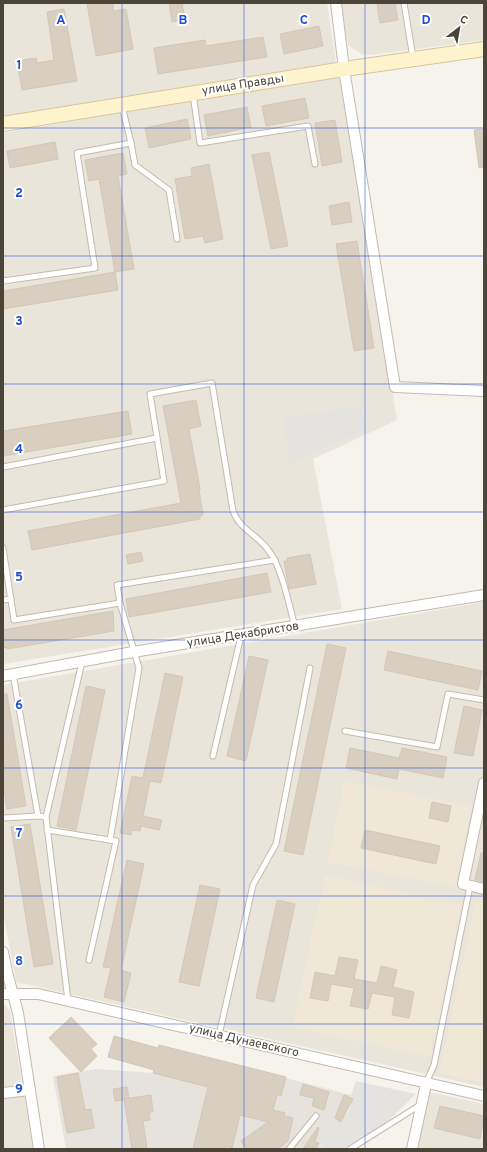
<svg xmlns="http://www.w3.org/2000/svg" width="487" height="1152" viewBox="0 0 487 1152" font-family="Overpass,sans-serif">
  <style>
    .residential { fill: #eae5da }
    .industrial { fill: #e6e2dd }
    .education { fill: #efe8d6 }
    .parking { fill: #e5e3e0 }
    .building { fill: #d8cfc1; stroke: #d3c7b4 }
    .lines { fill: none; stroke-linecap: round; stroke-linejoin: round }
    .lane-casing { stroke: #c2bbae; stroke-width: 7 }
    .street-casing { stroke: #c2bbae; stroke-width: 12 }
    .secondary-casing { stroke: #d6c79b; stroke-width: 16 }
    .lane { stroke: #fff; stroke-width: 5 }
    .street { stroke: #fff; stroke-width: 10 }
    .secondary { stroke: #fff3cd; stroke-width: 14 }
    .grid { fill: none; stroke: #1d4ed8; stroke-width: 1; stroke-opacity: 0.55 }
    .labels { text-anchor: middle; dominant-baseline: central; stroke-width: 4; stroke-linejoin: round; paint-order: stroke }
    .street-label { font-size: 12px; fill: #4b4439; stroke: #fff }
    .grid-label { font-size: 13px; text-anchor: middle; font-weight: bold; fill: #1d4ed8; stroke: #fff; stroke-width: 4; stroke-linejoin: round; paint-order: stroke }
  </style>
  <rect width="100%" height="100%" fill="#f6f3ec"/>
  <g class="residential">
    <path d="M 3,3 L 327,3 L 336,63 L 3,121 Z"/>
    <path d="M 340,3 L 484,3 L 484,40 L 371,55 L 362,54 L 349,46 L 346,38 Z"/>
    <path d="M 339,75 L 397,420 L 313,459 L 342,609 L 3,664 L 3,133 Z"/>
    <path d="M 484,602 L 484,1087 L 16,982 L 3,912 L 3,685 Z"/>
    <path d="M 3,1003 L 10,1011 L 33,1149 L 3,1149 Z"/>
    <path d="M 429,1092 L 484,1104 L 484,1149 L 417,1149 Z"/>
  </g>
  <path class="industrial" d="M 159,1045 L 351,1095 L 350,1098 L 353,1099 L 341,1122 L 319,1144 L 327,1149 L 66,1149 L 53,1076 L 96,1069 L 153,1073 Z"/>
  <g class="education">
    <path d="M 344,781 L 471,806 L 455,887 L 328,862 Z"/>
    <path d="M 325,875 L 462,905 L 430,1057 L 292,1027 Z"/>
    <path d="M 476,901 L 484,903 L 484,1083 L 439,1073 Z"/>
  </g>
  <g class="parking">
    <path d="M 359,406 L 368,428 L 290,464 L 283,418 Z"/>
    <path d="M 356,1081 L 416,1094 L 387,1122 L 350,1145 L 343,1149 L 327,1149 L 319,1143 L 336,1118 L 341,1122 L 348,1112 L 353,1100 L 350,1098 Z"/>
  </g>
  <g class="building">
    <path d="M 87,3 L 113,3 L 113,11 L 126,9 L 133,49 L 96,56 Z"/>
    <path d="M 169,3 L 182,3 L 185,19 L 172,22 Z"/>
    <path d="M 377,3 L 395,3 L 398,20 L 380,23 Z"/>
    <path d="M 64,9 L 77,81 L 22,90 L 17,61 L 36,58 L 37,63 L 54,60 L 47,12 Z"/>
    <path d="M 319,26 L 323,46 L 284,54 L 280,34 Z"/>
    <path d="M 263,37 L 267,57 L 158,74 L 154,48 L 205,40 L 206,46 Z"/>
    <path d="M 305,98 L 309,118 L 266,126 L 262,106 Z"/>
    <path d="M 247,107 L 251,127 L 208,136 L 204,115 Z"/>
    <path d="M 187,119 L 191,139 L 149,148 L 145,128 Z"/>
    <path d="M 335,120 L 342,162 L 322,166 L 315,123 Z"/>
    <path d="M 484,129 L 484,167 L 479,168 L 474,130 Z"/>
    <path d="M 55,142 L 58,159 L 10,168 L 7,151 Z"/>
    <path d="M 269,152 L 288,246 L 271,249 L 252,155 Z"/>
    <path d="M 123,153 L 127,174 L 118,176 L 134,269 L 115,272 L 99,179 L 89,181 L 85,160 Z"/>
    <path d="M 209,164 L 223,239 L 205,243 L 203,236 L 185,239 L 175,179 L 192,176 L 191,168 Z"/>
    <path d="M 349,202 L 352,222 L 332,225 L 329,206 Z"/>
    <path d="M 357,241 L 374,348 L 354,351 L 336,244 Z"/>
    <path d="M 115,272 L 118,290 L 3,309 L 3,291 Z"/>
    <path d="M 196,400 L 201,426 L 189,429 L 200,489 L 199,489 L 203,515 L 200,516 L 200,519 L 32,550 L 28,531 L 181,503 L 163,406 Z"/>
    <path d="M 128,411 L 132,434 L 3,456 L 3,431 Z"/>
    <path d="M 141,552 L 143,561 L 128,564 L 126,555 Z"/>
    <path d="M 310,554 L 316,584 L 289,589 L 284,561 L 288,561 L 287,558 Z"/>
    <path d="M 267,573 L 271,592 L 129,617 L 126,599 Z"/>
    <path d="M 113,611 L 114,631 L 7,649 L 7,647 L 3,648 L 3,630 Z"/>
    <path d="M 327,644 L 346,648 L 303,855 L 284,851 Z"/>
    <path d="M 388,651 L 482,671 L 478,690 L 384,670 Z"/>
    <path d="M 249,656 L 268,660 L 246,761 L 227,756 Z"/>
    <path d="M 165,673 L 183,677 L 161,783 L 150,781 L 143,816 L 162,820 L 159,830 L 141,826 L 140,831 L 132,830 L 131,835 L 120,833 L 132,776 L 143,778 Z"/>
    <path d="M 86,686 L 105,690 L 76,830 L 57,826 Z"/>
    <path d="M 3,694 L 7,694 L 26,806 L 7,809 L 3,783 Z"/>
    <path d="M 464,706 L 482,710 L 473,756 L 454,753 Z"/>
    <path d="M 350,748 L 399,758 L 402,748 L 447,757 L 443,778 L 399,769 L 397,779 L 346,768 Z"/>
    <path d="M 432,802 L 451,806 L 448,822 L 429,818 Z"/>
    <path d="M 30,824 L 53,964 L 34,967 L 11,827 Z"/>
    <path d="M 365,830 L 440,846 L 436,864 L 361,848 Z"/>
    <path d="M 481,853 L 484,853 L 484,882 L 475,880 Z"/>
    <path d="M 127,860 L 144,864 L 121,970 L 131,973 L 124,1002 L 104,997 L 111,968 L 103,967 Z"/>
    <path d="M 200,885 L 220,889 L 199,986 L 179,982 Z"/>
    <path d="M 277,900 L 295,904 L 274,1002 L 256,998 Z"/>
    <path d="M 339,957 L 358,960 L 354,979 L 377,983 L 381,966 L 397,970 L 393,987 L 414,992 L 409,1018 L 392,1015 L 395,997 L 372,993 L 368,1009 L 350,1006 L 354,988 L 331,984 L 328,1001 L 310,998 L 315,972 L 335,976 Z"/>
    <path d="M 71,1017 L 97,1044 L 91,1049 L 97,1056 L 81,1072 L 49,1038 Z"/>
    <path d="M 114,1036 L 158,1048 L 159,1045 L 286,1077 L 281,1096 L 277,1095 L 273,1110 L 285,1113 L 284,1116 L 293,1118 L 288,1141 L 278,1149 L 246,1149 L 241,1141 L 268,1122 L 240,1115 L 232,1148 L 225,1146 L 225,1149 L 193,1149 L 208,1087 L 153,1073 L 154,1070 L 108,1057 Z"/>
    <path d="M 78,1073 L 85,1110 L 91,1109 L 94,1128 L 67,1133 L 57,1077 Z"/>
    <path d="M 303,1084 L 329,1092 L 324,1110 L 312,1106 L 314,1098 L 300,1095 Z"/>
    <path d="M 127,1087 L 129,1099 L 115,1101 L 113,1089 Z"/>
    <path d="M 151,1095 L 153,1112 L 149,1112 L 150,1120 L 143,1121 L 147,1149 L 132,1149 L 124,1099 Z"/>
    <path d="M 344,1095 L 353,1099 L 341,1122 L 335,1118 Z"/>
    <path d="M 440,1106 L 484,1116 L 480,1139 L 434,1128 Z"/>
    <path d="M 318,1127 L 319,1128 L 315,1142 L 319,1143 L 316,1149 L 303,1149 Z"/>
  </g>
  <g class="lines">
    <g class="lane-casing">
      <g id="lane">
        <path d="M 404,3 L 413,58"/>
        <path d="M 193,94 L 200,143 L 308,126 L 315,164"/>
        <path d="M 131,143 L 135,165 L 169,190 L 177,239"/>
        <path d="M 3,281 L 95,268 L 77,153 L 131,143 L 122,106"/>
        <path d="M 3,467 L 157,438"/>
        <path d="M 3,510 L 164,481 L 150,394 L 212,383 L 233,511 C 240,530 258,535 269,551 C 282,568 289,605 295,627"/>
        <path d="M 3,548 L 14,620 L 120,603 L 139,668 L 110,840"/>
        <path d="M 3,600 L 11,599"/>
        <path d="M 120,603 L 117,585 L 275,560"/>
        <path d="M 13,674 L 38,816 L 46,817"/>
        <path d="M 345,731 L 437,747 L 448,694 L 484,700"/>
        <path d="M 213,756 L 241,636"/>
        <path d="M 3,818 L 38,816"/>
        <path d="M 47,830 L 116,841 L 89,960"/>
        <path d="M 68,1001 L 46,817 L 82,662"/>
        <path d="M 219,1035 L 253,885 L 276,844 L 310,668"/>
        <path d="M 426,1083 L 434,1065 L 470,886"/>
        <path d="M 289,1149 L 316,1116"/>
        <path d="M 350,1149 L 420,1105"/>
      </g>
    </g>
    <g class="street-casing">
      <g id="street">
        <path d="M 336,3 L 344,69 L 395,387 L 484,391"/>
        <path d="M 3,676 L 133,652 L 484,595"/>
        <path d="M 484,783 L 463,884 L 484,889"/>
        <path d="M 3,952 L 7,972 L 18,1013 L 39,1149"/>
        <path d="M 3,994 L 38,994 L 484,1096"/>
        <path d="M 3,1093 L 30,1090"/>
        <path d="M 412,1149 L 426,1084"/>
      </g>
    </g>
    <g class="secondary-casing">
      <path id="secondary" d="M 3,124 L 344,69 L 484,49"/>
    </g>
    <use href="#lane" class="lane"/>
    <use href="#street" class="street"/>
    <use href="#secondary" class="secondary"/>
  </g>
  <path class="grid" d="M 122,3 L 122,1149M 244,3 L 244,1149M 365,3 L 365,1149M 3,128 L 484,128M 3,256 L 484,256M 3,384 L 484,384M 3,512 L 484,512M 3,640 L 484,640M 3,768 L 484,768M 3,896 L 484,896M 3,1024 L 484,1024"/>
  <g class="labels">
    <g class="street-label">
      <text transform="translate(243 85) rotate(-9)">улица Правды</text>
      <text transform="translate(243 635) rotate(-9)">улица Декабристов</text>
      <text transform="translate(244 1041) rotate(13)">улица Дунаевского</text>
    </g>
  </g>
  <g class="grid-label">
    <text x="61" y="24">A</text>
    <text x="183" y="24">B</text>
    <text x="304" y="24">C</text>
    <text x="426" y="24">D</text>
    <text x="19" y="69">1</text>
    <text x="19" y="197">2</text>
    <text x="19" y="325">3</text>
    <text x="19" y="453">4</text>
    <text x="19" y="581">5</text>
    <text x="19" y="709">6</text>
    <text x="19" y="837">7</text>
    <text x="19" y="965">8</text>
    <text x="19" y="1093">9</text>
  </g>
  <rect width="487" height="1152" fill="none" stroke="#4b4439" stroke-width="8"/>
  <g transform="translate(459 28) rotate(31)" stroke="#ffffff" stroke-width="3" paint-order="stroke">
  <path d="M0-3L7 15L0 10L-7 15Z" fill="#4b4439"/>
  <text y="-6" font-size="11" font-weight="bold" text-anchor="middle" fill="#4b4439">С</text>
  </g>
</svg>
